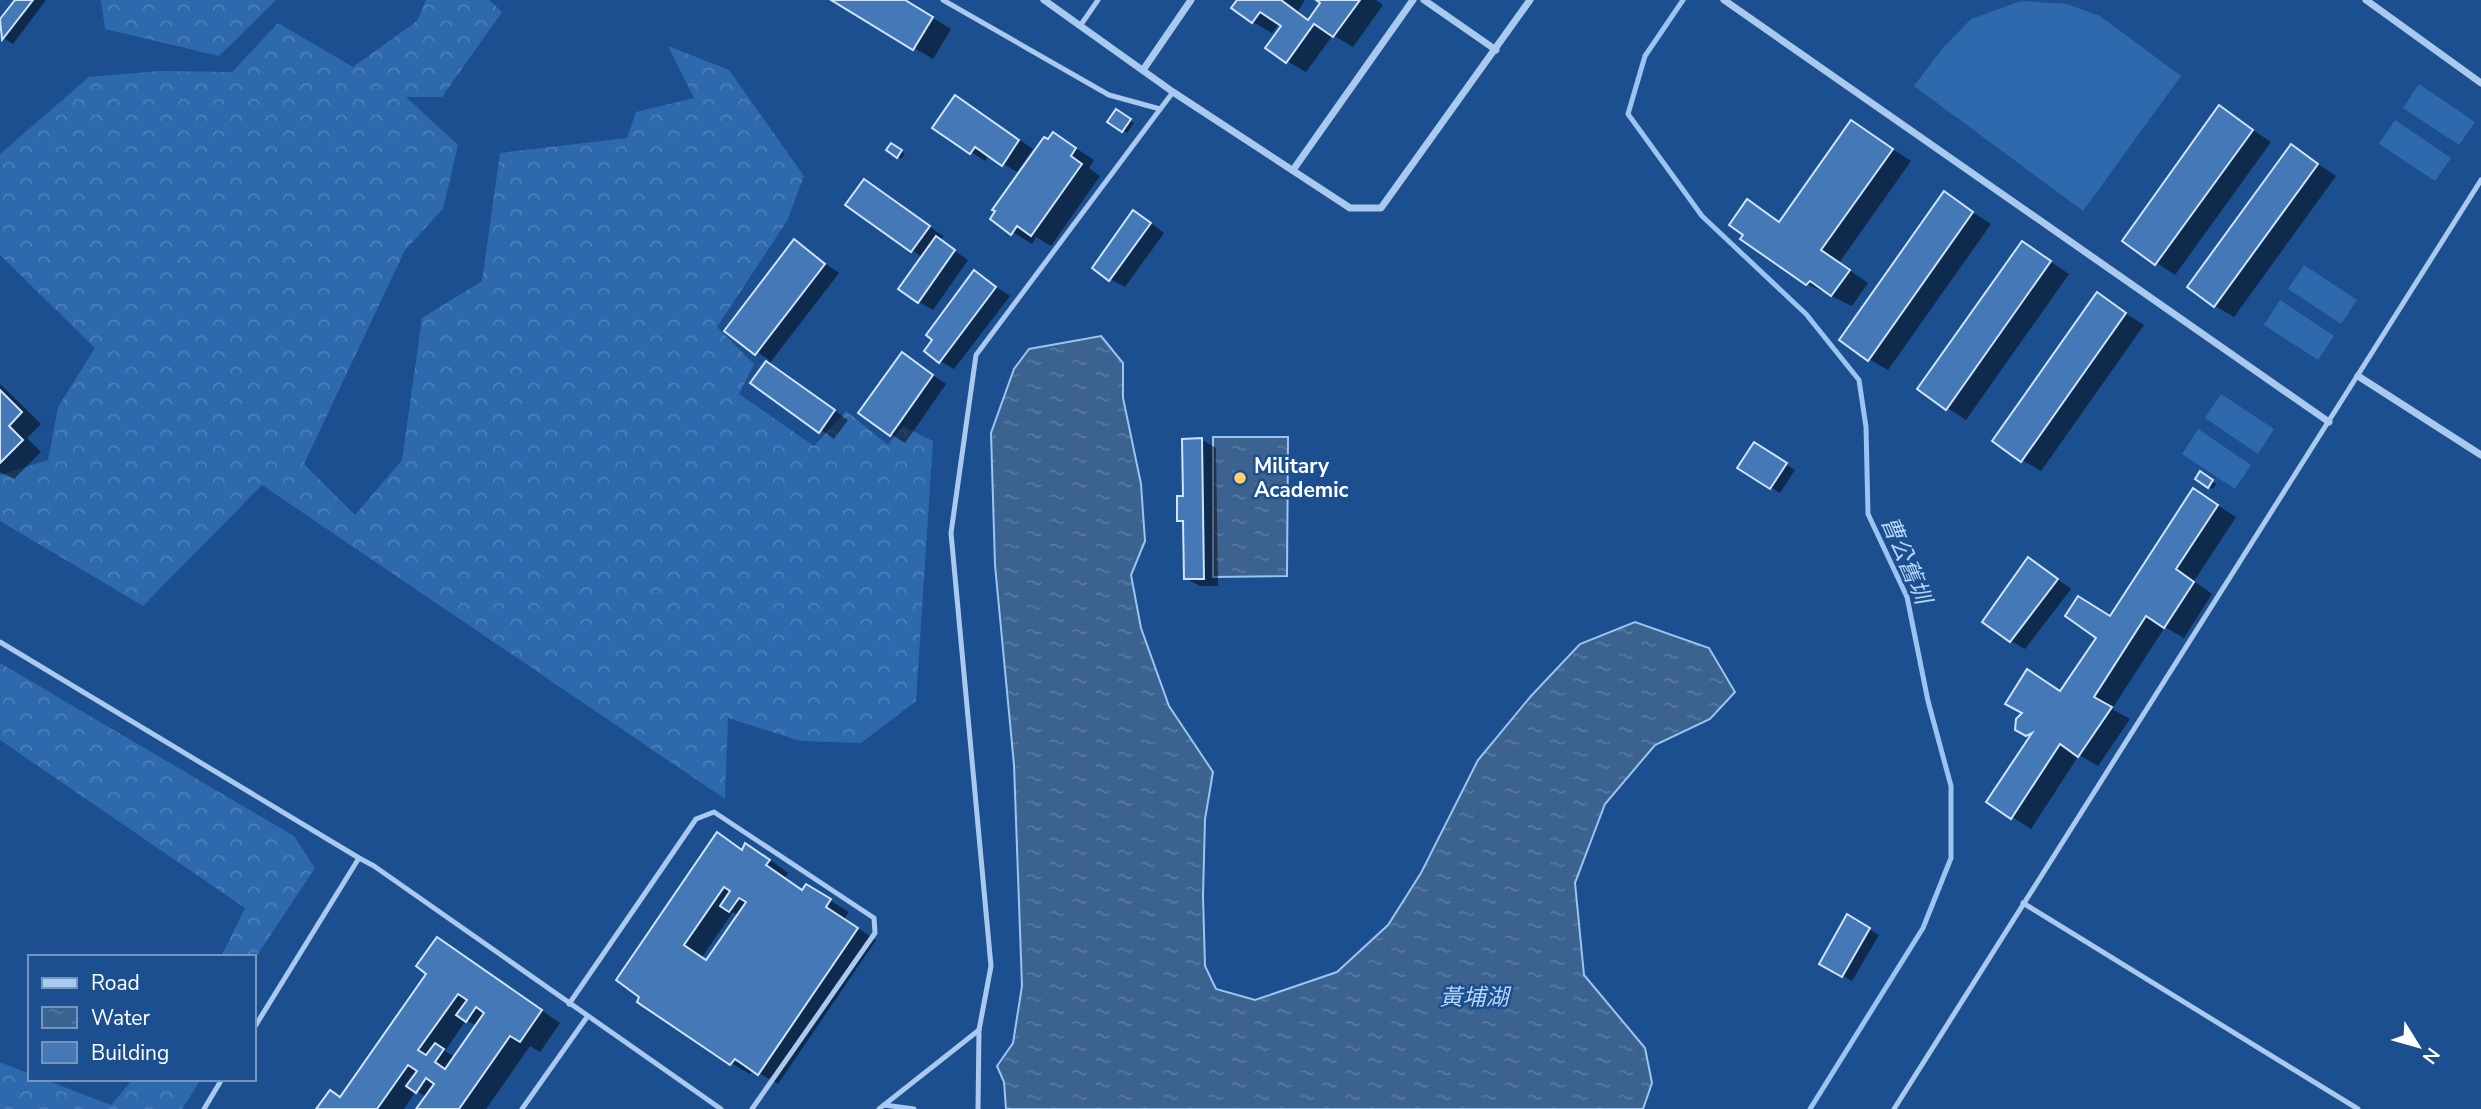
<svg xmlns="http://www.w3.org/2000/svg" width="2481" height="1109" viewBox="0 0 2481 1109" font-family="'Nunito Sans','Noto Sans TC',sans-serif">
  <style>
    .forest { fill: url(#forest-crowns) }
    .pitch { fill: #2e69ad }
    .water { fill: url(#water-ripples); stroke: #9cc4f0; stroke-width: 2 }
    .shadow { fill: #0007; fill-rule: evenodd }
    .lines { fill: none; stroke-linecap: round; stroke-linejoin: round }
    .stream { stroke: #9cc4f0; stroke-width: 5 }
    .building { fill: #4478b7; stroke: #cfe3fa; stroke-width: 2; fill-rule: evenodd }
    .lane { stroke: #a9c9ee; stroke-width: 5 }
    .street { stroke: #a9c9ee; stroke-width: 7 }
    .poi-dot { fill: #ffd166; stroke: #1b4f8f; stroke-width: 2.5 }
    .labels { text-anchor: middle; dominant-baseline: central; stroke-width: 5; stroke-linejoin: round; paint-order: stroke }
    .poi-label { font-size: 21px; font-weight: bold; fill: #fff; stroke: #1b4f8f; text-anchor: start }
    .water-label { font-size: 23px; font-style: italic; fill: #b5d3f5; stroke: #1b4f8f }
  </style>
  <defs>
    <pattern id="forest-crowns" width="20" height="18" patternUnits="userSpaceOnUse" patternTransform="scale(1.75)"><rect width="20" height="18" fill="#2e69ad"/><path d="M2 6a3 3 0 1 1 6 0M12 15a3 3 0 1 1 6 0" fill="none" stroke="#4d80b9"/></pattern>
    <pattern id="water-ripples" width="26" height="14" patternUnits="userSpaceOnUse" patternTransform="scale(1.75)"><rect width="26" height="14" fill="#3c6290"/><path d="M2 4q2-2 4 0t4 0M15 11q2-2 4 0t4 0" fill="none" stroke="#597aa1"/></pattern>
  </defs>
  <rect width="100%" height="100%" fill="#1b4f8f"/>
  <g class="forest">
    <path d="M 101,0 L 276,0 L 219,56 L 105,29 Z"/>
    <path d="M 426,0 L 489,0 L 502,12 L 442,97 L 406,97 L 458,145 L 443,209 L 405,250 L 304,464 L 355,515 L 402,460 L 422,318 L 482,281 L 500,153 L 627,138 L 636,112 L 694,98 L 668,46 L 729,70 L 804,176 L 787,221 L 717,327 L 754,364 L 739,394 L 814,446 L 846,411 L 888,445 L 903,426 L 933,441 L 916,701 L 861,743 L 800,741 L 728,718 L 725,799 L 262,485 L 143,606 L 0,521 L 0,475 L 48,460 L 58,407 L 95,348 L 0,255 L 0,154 L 89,77 L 160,71 L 232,72 L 278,23 L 353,67 L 417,21 Z"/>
    <path d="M 0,663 L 294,836 L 315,868 L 254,960 L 254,957 L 221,957 L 245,908 L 0,740 Z"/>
    <path d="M 0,1062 L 30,1074 L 30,1079 L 43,1079 L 111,1105 L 133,1079 L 201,1079 L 182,1109 L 0,1109 Z"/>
  </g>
  <g class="pitch">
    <path d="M 2021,1 L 2067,4 L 2100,16 L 2181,76 L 2083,211 L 1914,86 L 1942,49 L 1971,19 Z"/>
    <path d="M 2419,84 L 2475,122 L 2459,145 L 2403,108 Z"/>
    <path d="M 2395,120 L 2451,158 L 2435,181 L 2379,144 Z"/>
    <path d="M 2304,265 L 2357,300 L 2341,324 L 2288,289 Z"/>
    <path d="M 2280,300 L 2334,336 L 2318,360 L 2264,325 Z"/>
    <path d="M 2221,394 L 2274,429 L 2258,454 L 2205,418 Z"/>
    <path d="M 2198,429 L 2251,465 L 2235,489 L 2182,454 Z"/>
  </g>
  <g class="water">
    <path d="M 1101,336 L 1123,363 L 1123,398 L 1141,484 L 1145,541 L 1131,575 L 1141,628 L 1169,706 L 1213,772 L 1205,819 L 1203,896 L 1205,966 L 1216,989 L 1255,1000 L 1337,972 L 1388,925 L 1421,873 L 1478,760 L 1531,696 L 1580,644 L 1635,622 L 1709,648 L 1735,692 L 1710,719 L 1655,745 L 1605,804 L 1575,883 L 1584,975 L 1645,1048 L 1652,1083 L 1643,1109 L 1006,1109 L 1004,1082 L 997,1066 L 1013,1043 L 1022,986 L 1014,765 L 995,565 L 991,433 L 1014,369 L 1029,349 Z"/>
    <path d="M 1213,437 L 1288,437 L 1287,576 L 1213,577 Z"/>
  </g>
  <g class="shadow">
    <path d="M 17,0 L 46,0 L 13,44 L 0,36 L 0,22 Z"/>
    <path d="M 834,0 L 903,0 L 951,29 L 933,59 Z"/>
    <path d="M 1239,0 L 1305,0 L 1298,11 L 1310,20 L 1323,2 L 1319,0 L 1376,0 L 1383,5 L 1353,47 L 1333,35 L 1306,72 L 1287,61 L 1283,26 L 1279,23 L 1272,33 L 1253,22 Z"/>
    <path d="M 969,106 L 1033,149 L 1017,172 L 989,155 L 985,161 L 934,128 Z"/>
    <path d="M 2220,108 L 2271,142 L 2175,275 L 2124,241 Z"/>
    <path d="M 1116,111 L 1134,123 L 1127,133 L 1109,121 Z"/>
    <path d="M 1851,122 L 1911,161 L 1839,263 L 1868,283 L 1852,306 L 1807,284 L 1748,202 L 1781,223 Z"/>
    <path d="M 1054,134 L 1094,160 L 1089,168 L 1100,176 L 1051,246 L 1036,237 L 1032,244 L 992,219 Z"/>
    <path d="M 892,145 L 905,154 L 901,159 L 888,150 Z"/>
    <path d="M 2291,146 L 2336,176 L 2234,317 L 2215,306 Z"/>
    <path d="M 865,181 L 943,236 L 940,241 L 968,260 L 933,310 L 919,302 L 922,257 L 848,205 Z"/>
    <path d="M 1944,194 L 1991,224 L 1888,370 L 1869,359 Z"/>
    <path d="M 1148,221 L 1164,233 L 1125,287 L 1110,279 Z"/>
    <path d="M 794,242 L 839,273 L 769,364 L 848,420 L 834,439 L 753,383 L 769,360 L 726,330 Z"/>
    <path d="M 2022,243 L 2069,274 L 1966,420 L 1919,389 Z"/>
    <path d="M 975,273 L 1010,296 L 954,369 L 940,361 Z"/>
    <path d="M 2097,295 L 2144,325 L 2041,471 L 2022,460 Z"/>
    <path d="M 902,354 L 946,384 L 905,443 L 891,434 Z"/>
    <path d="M 0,384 L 41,424 L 27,438 L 41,452 L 14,479 L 0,472 Z"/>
    <path d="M 1202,440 L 1216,448 L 1218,586 L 1200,586 L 1185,578 L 1184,523 L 1179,520 Z"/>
    <path d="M 1754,444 L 1795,470 L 1780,493 L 1740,467 Z"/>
    <path d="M 2201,473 L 2216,484 L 2213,489 L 2197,479 Z"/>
    <path d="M 2194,490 L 2236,517 L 2194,581 L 2212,594 L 2184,638 L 2165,627 L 2112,709 L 2130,719 L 2098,766 L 2079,755 L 2031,829 L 1988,801 L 2031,737 L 2017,729 L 2061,692 Z"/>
    <path d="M 2042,568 L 2071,589 L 2025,649 L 2011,641 Z"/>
    <path d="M 718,834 L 744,850 L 746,846 L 765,856 L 788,873 L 785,878 L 804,891 L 826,898 L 849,912 L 844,919 L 876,940 L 778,1084 L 754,1070 L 750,1074 L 731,1063 L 639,1001 ZM 733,912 L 739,916 L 707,961 L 702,957 Z"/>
    <path d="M 1848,917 L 1879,935 L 1852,981 L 1821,963 Z"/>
    <path d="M 437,939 L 560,1023 L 540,1052 L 530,1046 L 486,1109 L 418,1109 L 427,1097 L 416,1091 L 404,1109 L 319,1109 L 341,1099 L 429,973 ZM 466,1020 L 477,1026 L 455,1057 L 445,1051 Z"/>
  </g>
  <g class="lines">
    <path class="stream" d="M 1683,0 L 1645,56 L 1628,114 L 1702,216 L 1806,314 L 1859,380 L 1866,427 L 1868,514 L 1907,597 L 1928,701 L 1951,786 L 1951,858 L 1923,928 L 1810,1109"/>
  </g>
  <g class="building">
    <path d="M 15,0 L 33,0 L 2,40 L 0,19 Z"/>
    <path d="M 831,0 L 905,0 L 933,17 L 913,50 Z"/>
    <path d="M 1237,0 L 1281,0 L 1308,20 L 1320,3 L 1316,0 L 1360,0 L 1333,37 L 1314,24 L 1286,63 L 1265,48 L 1281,26 L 1260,12 L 1252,23 L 1231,8 Z"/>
    <path d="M 955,95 L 1019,140 L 1002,166 L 975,147 L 970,154 L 932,128 Z"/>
    <path d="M 2219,105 L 2253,130 L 2155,265 L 2122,241 Z"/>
    <path d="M 1116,109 L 1131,119 L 1122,132 L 1107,122 Z"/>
    <path d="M 1851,120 L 1893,149 L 1821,250 L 1850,270 L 1831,296 L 1810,281 L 1806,285 L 1740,239 L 1743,235 L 1729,225 L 1747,199 L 1779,222 Z"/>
    <path d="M 1053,132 L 1076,148 L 1071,156 L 1082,164 L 1031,236 L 1017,226 L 1011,235 L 990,219 L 995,211 L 992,210 L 1044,137 L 1048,139 Z"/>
    <path d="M 891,143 L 902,150 L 897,158 L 886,150 Z"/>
    <path d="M 2291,144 L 2318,164 L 2214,307 L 2187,287 Z"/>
    <path d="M 864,179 L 930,226 L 911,252 L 845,205 Z"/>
    <path d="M 1944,191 L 1973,212 L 1868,361 L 1839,340 Z"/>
    <path d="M 1133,210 L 1151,223 L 1109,281 L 1092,268 Z"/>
    <path d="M 936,236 L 955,250 L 918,303 L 898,289 Z"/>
    <path d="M 794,239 L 825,264 L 755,355 L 724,331 Z"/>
    <path d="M 2022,241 L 2051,261 L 1946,410 L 1917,389 Z"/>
    <path d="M 974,270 L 996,287 L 939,363 L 924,351 L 932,340 L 926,335 Z"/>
    <path d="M 2097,292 L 2126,313 L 2021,462 L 1992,441 Z"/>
    <path d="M 902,352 L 933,375 L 890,436 L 858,413 Z"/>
    <path d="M 766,361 L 835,410 L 819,433 L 750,383 Z"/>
    <path d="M 0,390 L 22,412 L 9,426 L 23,440 L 0,463 Z"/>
    <path d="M 1202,438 L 1204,579 L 1184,579 L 1183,521 L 1177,521 L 1177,496 L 1183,496 L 1182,439 Z"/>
    <path d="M 1754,442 L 1787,463 L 1770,489 L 1737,468 Z"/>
    <path d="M 2200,471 L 2213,480 L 2208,488 L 2195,479 Z"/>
    <path d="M 2193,488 L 2218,505 L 2176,569 L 2194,582 L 2164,628 L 2146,616 L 2094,697 L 2112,707 L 2078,757 L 2060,744 L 2011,819 L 1986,802 L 2032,733 L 2026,736 L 2015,730 L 2016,719 L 2022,713 L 2005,704 L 2027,669 L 2060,691 L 2096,638 L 2065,616 L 2078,596 L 2110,616 Z"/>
    <path d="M 2028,557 L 2058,579 L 2010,642 L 1982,622 Z"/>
    <path d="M 717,832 L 742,850 L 745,843 L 770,860 L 766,865 L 802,890 L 806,884 L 831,899 L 826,907 L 858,928 L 758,1075 L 735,1059 L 730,1065 L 637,1002 L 639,997 L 616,980 ZM 724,887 L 730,891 L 720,906 L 729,912 L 739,898 L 746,902 L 706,960 L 684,945 Z"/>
    <path d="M 1847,914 L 1870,928 L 1842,977 L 1819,964 Z"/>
    <path d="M 437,937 L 542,1010 L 520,1042 L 510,1036 L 459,1109 L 416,1109 L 434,1084 L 426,1078 L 416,1093 L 406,1086 L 417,1071 L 408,1065 L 377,1109 L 316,1109 L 330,1090 L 340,1097 L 426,974 L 416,966 ZM 458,994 L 467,1000 L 456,1015 L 466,1022 L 476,1007 L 484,1013 L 445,1069 L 435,1062 L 444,1049 L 435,1043 L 426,1055 L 418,1050 Z"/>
  </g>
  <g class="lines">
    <g class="lane">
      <path d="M 943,0 L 1109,95 L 1160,109"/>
      <path d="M 1080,26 L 1098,0"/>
      <path d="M 0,642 L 359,858 L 254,1028"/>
      <path d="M 359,858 L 374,866 L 721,1109"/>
      <path d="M 2023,903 L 2358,1109"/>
      <path d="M 569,1004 L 696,819 L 714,812 L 874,918 L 875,933 L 752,1109"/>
      <path d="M 884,1105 L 914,1109"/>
      <path d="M 204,1109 L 222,1079"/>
      <path d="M 522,1109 L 587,1017"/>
      <path d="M 879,1109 L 979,1030"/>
      <path d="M 978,1109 L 979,1030 L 991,966 L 951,533 L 976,355 L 1173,92"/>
      <path d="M 1894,1109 L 2481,180"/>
    </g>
    <g class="street">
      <path d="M 1044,0 L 1173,92 L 1350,208 L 1381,208 L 1530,0"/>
      <path d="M 1424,0 L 1496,50"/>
      <path d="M 1724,0 L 2329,422"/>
      <path d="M 2366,0 L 2481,83"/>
      <path d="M 1143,70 L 1191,0"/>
      <path d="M 1293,170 L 1413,0"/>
      <path d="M 2358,376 L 2481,455"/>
    </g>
  </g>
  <circle class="poi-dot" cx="1240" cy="478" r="7"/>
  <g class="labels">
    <g class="poi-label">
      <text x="1254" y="466">Military<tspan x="1254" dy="24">Academic</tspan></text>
    </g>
    <g class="water-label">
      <text transform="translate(1906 560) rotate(67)">曹公舊圳</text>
      <text x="1474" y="997">黃埔湖</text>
    </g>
  </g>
  <rect x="28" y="955" width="228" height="126" fill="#1b4f8f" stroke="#7695bc" stroke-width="2"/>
  <rect x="42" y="978" width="35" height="10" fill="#a9c9ee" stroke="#7695bc" stroke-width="2"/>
  <text x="91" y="990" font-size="21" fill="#ffffff">Road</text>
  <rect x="42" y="1007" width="35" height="21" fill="url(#water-ripples)" stroke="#7695bc" stroke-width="2"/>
  <text x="91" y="1025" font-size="21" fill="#ffffff">Water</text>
  <rect x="42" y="1042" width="35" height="21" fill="#4478b7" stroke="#7695bc" stroke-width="2"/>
  <text x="91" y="1060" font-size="21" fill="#ffffff">Building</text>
  <g transform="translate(2418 1046) rotate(127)" stroke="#1b4f8f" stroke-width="5" paint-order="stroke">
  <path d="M0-5L12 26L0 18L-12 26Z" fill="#ffffff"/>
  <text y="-10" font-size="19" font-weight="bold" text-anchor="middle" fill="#ffffff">N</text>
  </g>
</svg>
